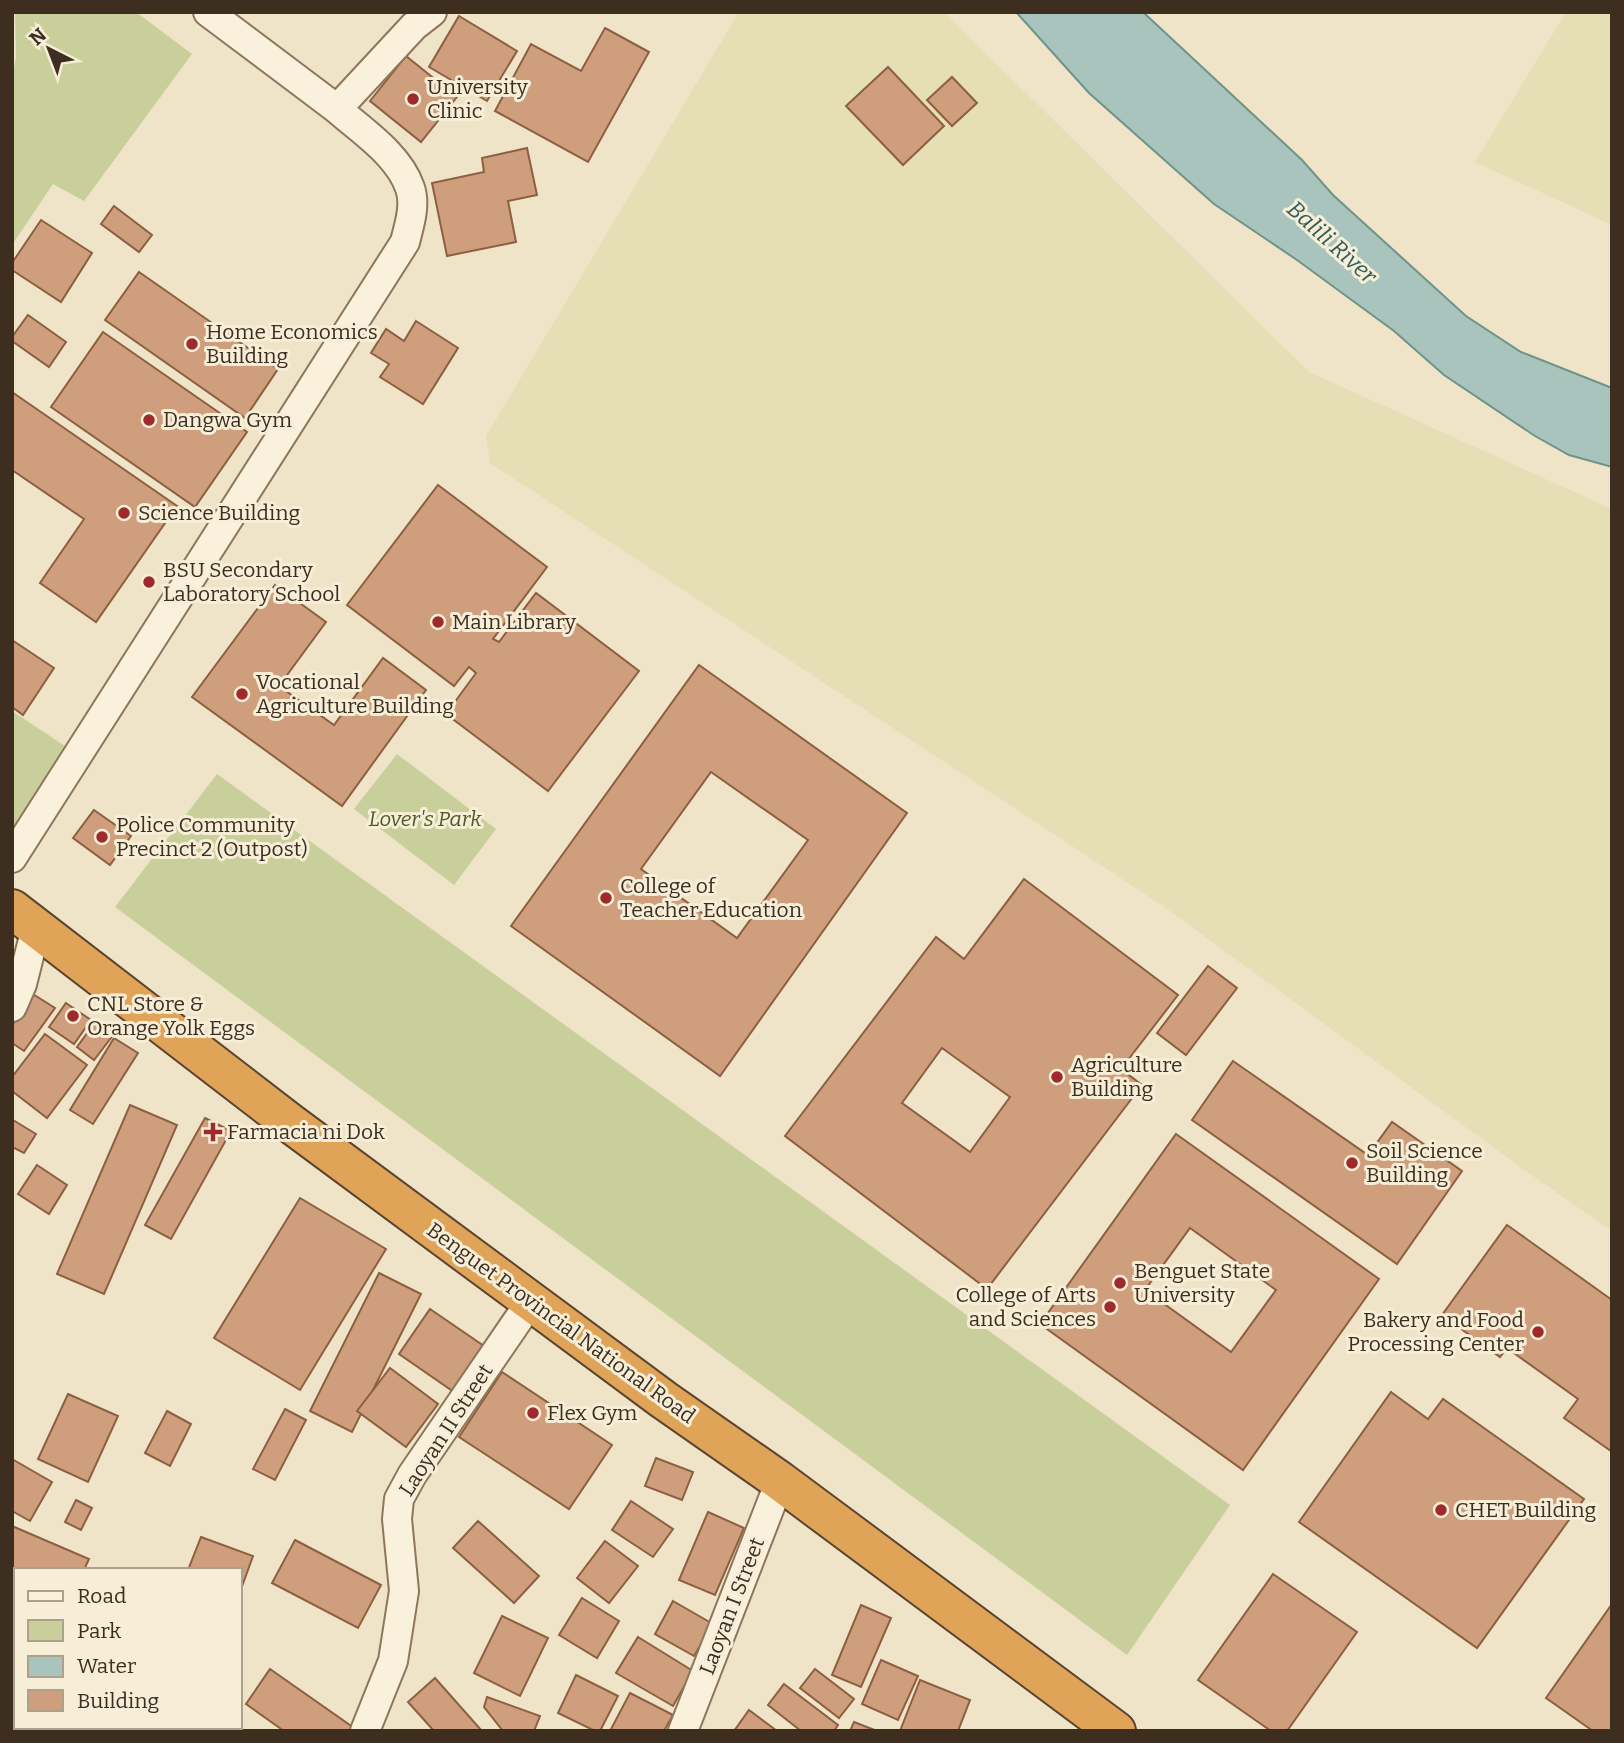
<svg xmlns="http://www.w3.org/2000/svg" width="1624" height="1743" viewBox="0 0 1624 1743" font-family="Bitter,serif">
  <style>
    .farmland { fill: #e6deb5 }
    .green { fill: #c9cf9b }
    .water { fill: #a9c4bc; stroke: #6f938a; stroke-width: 2 }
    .building { fill: #cf9f7d; stroke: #8d5f41; stroke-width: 2; fill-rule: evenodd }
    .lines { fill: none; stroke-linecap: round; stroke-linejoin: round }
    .street-casing { stroke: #8d765c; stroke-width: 32 }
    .highway-casing { stroke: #5b4430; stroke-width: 42 }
    .street { stroke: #faf1dc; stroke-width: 28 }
    .highway { stroke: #e0a458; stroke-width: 38 }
    .poi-dot { fill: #9e2a2b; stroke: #f7eed8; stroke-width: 2.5 }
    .labels { text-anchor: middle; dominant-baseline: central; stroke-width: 6; stroke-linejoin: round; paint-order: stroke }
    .poi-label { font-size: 21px; fill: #3d2e20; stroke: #f7eed8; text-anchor: start }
    .park-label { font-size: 21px; font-style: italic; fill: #4d5a26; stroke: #f7eed8 }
    .street-label { font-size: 21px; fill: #3d2e20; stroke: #f7eed8 }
    .water-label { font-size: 23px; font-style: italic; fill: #2f5d5a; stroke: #f7eed8 }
  </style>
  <rect width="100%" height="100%" fill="#f0e4c8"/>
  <g class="farmland">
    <path d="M 739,12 L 944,12 L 1309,372 L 1612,509 L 1612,1231 L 1523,1169 L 1163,906 L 490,463 L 486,436 Z"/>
    <path d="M 1566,12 L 1612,12 L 1612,225 L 1475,162 Z"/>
  </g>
  <g class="green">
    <path d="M 15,12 L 136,12 L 192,54 L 84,201 L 53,184 L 14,242 L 12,241 L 12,80 L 16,57 Z"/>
    <path d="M 12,711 L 65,746 L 14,825 L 12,824 Z"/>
    <path d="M 397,754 L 496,829 L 454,885 L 354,809 Z"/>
    <path d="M 217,774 L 1230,1505 L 1127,1655 L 115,907 Z"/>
  </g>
  <path class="water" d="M 1016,12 L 1143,12 L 1302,160 L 1333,195 L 1466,316 L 1521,352 L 1612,388 L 1612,467 L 1569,455 L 1535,436 L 1444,375 L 1394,331 L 1297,260 L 1214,204 L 1089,93 Z"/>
  <g class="building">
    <path d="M 459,16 L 517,51 L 487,101 L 429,67 Z"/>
    <path d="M 605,28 L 649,52 L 588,162 L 495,111 L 531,44 L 581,71 Z"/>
    <path d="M 406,56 L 457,97 L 421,142 L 370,101 Z"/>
    <path d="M 888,67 L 944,126 L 903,165 L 846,106 Z"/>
    <path d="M 952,77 L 977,103 L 952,126 L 927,100 Z"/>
    <path d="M 527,148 L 537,195 L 508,201 L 516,242 L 447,256 L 432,183 L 484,172 L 482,158 Z"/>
    <path d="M 114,206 L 152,235 L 139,252 L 101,224 Z"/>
    <path d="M 41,220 L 92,253 L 61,302 L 12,270 L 12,263 Z"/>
    <path d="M 139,272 L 278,369 L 245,418 L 105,320 Z"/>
    <path d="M 28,315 L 66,342 L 49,367 L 12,341 L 12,337 Z"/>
    <path d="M 416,321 L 458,348 L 423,404 L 380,377 L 389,364 L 371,353 L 386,329 L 404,341 Z"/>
    <path d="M 103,332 L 247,432 L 195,507 L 51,407 Z"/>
    <path d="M 12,392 L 177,506 L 96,622 L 40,583 L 84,519 L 12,470 Z"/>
    <path d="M 438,485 L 547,567 L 493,639 L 499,642 L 536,593 L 639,671 L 548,791 L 446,714 L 476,673 L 469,667 L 454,686 L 347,605 Z"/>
    <path d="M 275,585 L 326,622 L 279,686 L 334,725 L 383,658 L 426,690 L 342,806 L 192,697 Z"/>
    <path d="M 12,640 L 54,668 L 23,715 L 12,707 Z"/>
    <path d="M 699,665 L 907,813 L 720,1076 L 511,926 ZM 711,772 L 808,840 L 737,938 L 641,869 Z"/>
    <path d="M 94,810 L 131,836 L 110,865 L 73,838 Z"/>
    <path d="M 1024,879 L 1178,995 L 1121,1069 L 1142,1085 L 987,1289 L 785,1136 L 936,937 L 964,959 ZM 942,1048 L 1010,1097 L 970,1152 L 902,1103 Z"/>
    <path d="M 1208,966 L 1237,988 L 1186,1055 L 1157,1033 Z"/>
    <path d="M 28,991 L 55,1008 L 24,1051 L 12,1043 L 12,1027 Z"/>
    <path d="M 66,1003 L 91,1020 L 74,1044 L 49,1027 Z"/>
    <path d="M 96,1021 L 114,1034 L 94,1060 L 77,1047 Z"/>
    <path d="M 45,1034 L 87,1065 L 47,1118 L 12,1091 L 12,1077 Z"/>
    <path d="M 114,1038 L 138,1053 L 93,1124 L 70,1110 Z"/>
    <path d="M 1233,1061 L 1368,1155 L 1392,1122 L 1462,1171 L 1397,1264 L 1192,1120 Z"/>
    <path d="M 130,1105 L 177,1125 L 104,1294 L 57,1274 Z"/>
    <path d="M 205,1118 L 231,1131 L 171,1239 L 145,1225 Z"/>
    <path d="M 13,1120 L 36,1134 L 24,1153 L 12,1147 Z"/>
    <path d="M 1176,1134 L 1379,1279 L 1243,1470 L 1040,1324 ZM 1190,1228 L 1276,1290 L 1231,1352 L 1145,1290 Z"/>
    <path d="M 37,1165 L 67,1185 L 49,1214 L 18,1194 Z"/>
    <path d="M 300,1198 L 386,1249 L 300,1390 L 214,1338 Z"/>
    <path d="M 1507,1225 L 1612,1300 L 1611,1451 L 1564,1418 L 1578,1399 L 1507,1348 L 1500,1357 L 1442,1315 Z"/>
    <path d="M 379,1273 L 421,1294 L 352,1432 L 310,1411 Z"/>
    <path d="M 430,1309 L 484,1346 L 454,1392 L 399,1354 Z"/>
    <path d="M 390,1368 L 438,1404 L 406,1447 L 357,1411 Z"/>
    <path d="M 502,1372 L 612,1445 L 569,1509 L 459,1437 Z"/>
    <path d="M 1391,1392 L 1428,1419 L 1443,1399 L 1584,1499 L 1477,1648 L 1299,1522 Z"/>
    <path d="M 68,1394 L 118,1416 L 88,1482 L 38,1459 Z"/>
    <path d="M 285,1409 L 306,1420 L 275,1480 L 253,1469 Z"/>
    <path d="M 167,1411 L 191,1424 L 170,1466 L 145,1453 Z"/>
    <path d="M 656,1458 L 693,1472 L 682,1500 L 645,1486 Z"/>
    <path d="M 12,1459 L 52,1482 L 30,1521 L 12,1511 Z"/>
    <path d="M 76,1500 L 92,1508 L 81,1530 L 65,1522 Z"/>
    <path d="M 631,1501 L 673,1529 L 653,1557 L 612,1530 Z"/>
    <path d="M 708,1512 L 744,1528 L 715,1595 L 679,1580 Z"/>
    <path d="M 478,1521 L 539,1576 L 514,1603 L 453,1548 Z"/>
    <path d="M 12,1526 L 89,1559 L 84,1570 L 16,1570 L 16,1613 L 12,1621 Z"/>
    <path d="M 201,1537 L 253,1556 L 240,1592 L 240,1570 L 188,1570 Z"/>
    <path d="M 295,1540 L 381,1585 L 358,1628 L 272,1583 Z"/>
    <path d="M 605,1541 L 638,1566 L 609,1603 L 577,1578 Z"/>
    <path d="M 1273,1574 L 1357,1632 L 1287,1731 L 1271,1731 L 1198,1680 Z"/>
    <path d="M 582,1598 L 619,1621 L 597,1658 L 559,1635 Z"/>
    <path d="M 673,1601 L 713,1624 L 694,1656 L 655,1634 Z"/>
    <path d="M 1612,1604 L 1612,1731 L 1593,1731 L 1546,1698 Z"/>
    <path d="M 861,1605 L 891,1618 L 861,1687 L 832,1675 Z"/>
    <path d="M 502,1616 L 548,1638 L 520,1696 L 474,1673 Z"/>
    <path d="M 638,1637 L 693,1671 L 673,1706 L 616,1673 Z"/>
    <path d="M 881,1660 L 918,1676 L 898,1720 L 862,1704 Z"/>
    <path d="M 270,1669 L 354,1728 L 351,1731 L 284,1731 L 246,1704 Z"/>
    <path d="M 815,1669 L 854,1699 L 839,1718 L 800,1688 Z"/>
    <path d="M 576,1675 L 618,1696 L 600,1731 L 595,1731 L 558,1713 Z"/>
    <path d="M 435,1678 L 482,1731 L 434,1731 L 408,1702 Z"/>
    <path d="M 920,1680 L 970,1700 L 958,1731 L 900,1731 Z"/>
    <path d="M 784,1684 L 838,1725 L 834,1731 L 801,1731 L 768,1705 Z"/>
    <path d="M 630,1693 L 673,1715 L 664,1731 L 610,1731 Z"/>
    <path d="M 487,1697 L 540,1716 L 534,1731 L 503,1731 L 484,1707 Z"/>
    <path d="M 749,1710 L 777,1731 L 734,1731 Z"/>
    <path d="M 854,1722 L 877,1731 L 850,1731 Z"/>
    <path d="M 182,1727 L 227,1727 L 225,1731 L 180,1731 Z"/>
  </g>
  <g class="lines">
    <g class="street-casing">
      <g id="street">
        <path d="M 208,12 L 337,109"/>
        <path d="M 12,858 L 405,242 C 409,226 416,205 410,188 C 399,155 363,132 337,109 L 414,26 L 432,12"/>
        <path d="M 12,1007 L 22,984 L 36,928"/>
        <path d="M 365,1731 L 393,1661 L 404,1591 L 397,1519 L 399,1499 L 412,1475 L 531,1301"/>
        <path d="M 683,1731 L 780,1481"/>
      </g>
    </g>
    <g class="highway-casing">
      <path id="highway" d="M 12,909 L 290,1123 L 664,1400 L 780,1481 L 1116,1731"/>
    </g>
    <use href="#street" class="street"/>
    <use href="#highway" class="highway"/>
  </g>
  <g class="poi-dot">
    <circle cx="413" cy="99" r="7"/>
    <circle cx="192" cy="344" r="7"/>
    <circle cx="149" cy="420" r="7"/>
    <circle cx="124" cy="513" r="7"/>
    <circle cx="149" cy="582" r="7"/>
    <circle cx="438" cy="622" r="7"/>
    <circle cx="242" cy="694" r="7"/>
    <circle cx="102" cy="837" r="7"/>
    <circle cx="606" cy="898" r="7"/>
    <circle cx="73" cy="1016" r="7"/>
    <circle cx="1057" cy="1077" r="7"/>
    <path d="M209.5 1121.5h7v7h7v7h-7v7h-7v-7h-7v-7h7z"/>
    <circle cx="1352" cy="1163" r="7"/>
    <circle cx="1120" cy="1283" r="7"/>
    <circle cx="1110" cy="1307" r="7"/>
    <circle cx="1538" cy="1332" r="7"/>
    <circle cx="533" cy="1413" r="7"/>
    <circle cx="1441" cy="1510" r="7"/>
  </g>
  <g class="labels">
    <g class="poi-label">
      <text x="427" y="87">University<tspan x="427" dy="24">Clinic</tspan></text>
      <text x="206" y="332">Home Economics<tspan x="206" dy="24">Building</tspan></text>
      <text x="163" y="420">Dangwa Gym</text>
      <text x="138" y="513">Science Building</text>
      <text x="163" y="570">BSU Secondary<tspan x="163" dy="24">Laboratory School</tspan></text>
      <text x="452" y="622">Main Library</text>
      <text x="256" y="682">Vocational<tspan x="256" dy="24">Agriculture Building</tspan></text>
      <text x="116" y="825">Police Community<tspan x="116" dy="24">Precinct 2 (Outpost)</tspan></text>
      <text x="620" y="886">College of<tspan x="620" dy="24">Teacher Education</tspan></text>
      <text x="87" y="1004">CNL Store &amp;<tspan x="87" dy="24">Orange Yolk Eggs</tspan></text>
      <text x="1071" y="1065">Agriculture<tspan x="1071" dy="24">Building</tspan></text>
      <text x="227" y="1132">Farmacia ni Dok</text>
      <text x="1366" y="1151">Soil Science<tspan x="1366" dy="24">Building</tspan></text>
      <text x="1134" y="1271">Benguet State<tspan x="1134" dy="24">University</tspan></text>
      <text x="1096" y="1295" text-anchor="end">College of Arts<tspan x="1096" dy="24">and Sciences</tspan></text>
      <text x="1524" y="1320" text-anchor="end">Bakery and Food<tspan x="1524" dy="24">Processing Center</tspan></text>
      <text x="547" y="1413">Flex Gym</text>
      <text x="1455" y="1510">CHET Building</text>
    </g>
    <g class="park-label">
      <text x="425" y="819">Lover's Park</text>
    </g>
    <g class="street-label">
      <text transform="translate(561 1323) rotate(36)">Benguet Provincial National Road</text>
      <text transform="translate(446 1430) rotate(-57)">Laoyan II Street</text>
      <text transform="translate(732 1606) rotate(-69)">Laoyan I Street</text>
    </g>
    <g class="water-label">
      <text transform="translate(1332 242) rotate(42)">Balili River</text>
    </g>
  </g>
  <rect width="1624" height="1743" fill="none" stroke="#3d2e20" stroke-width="28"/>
  <rect x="14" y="1568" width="228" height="161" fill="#f7eed8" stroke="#ada18e" stroke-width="2"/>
  <rect x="28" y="1591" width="35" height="10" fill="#faf1dc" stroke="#ada18e" stroke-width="2"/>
  <text x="77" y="1603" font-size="21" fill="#3d2e20">Road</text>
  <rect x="28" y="1620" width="35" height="21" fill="#c9cf9b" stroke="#ada18e" stroke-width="2"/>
  <text x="77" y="1638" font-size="21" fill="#3d2e20">Park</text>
  <rect x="28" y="1656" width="35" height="21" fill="#a9c4bc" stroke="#ada18e" stroke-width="2"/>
  <text x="77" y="1673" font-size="21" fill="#3d2e20">Water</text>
  <rect x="28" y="1690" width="35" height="21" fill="#cf9f7d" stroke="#ada18e" stroke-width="2"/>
  <text x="77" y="1708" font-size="21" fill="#3d2e20">Building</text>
  <g transform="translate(49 49) rotate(318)" stroke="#f7eed8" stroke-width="5" paint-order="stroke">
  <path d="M0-5L12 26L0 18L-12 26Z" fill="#3d2e20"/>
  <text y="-10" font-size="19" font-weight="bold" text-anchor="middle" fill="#3d2e20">N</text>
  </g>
</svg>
